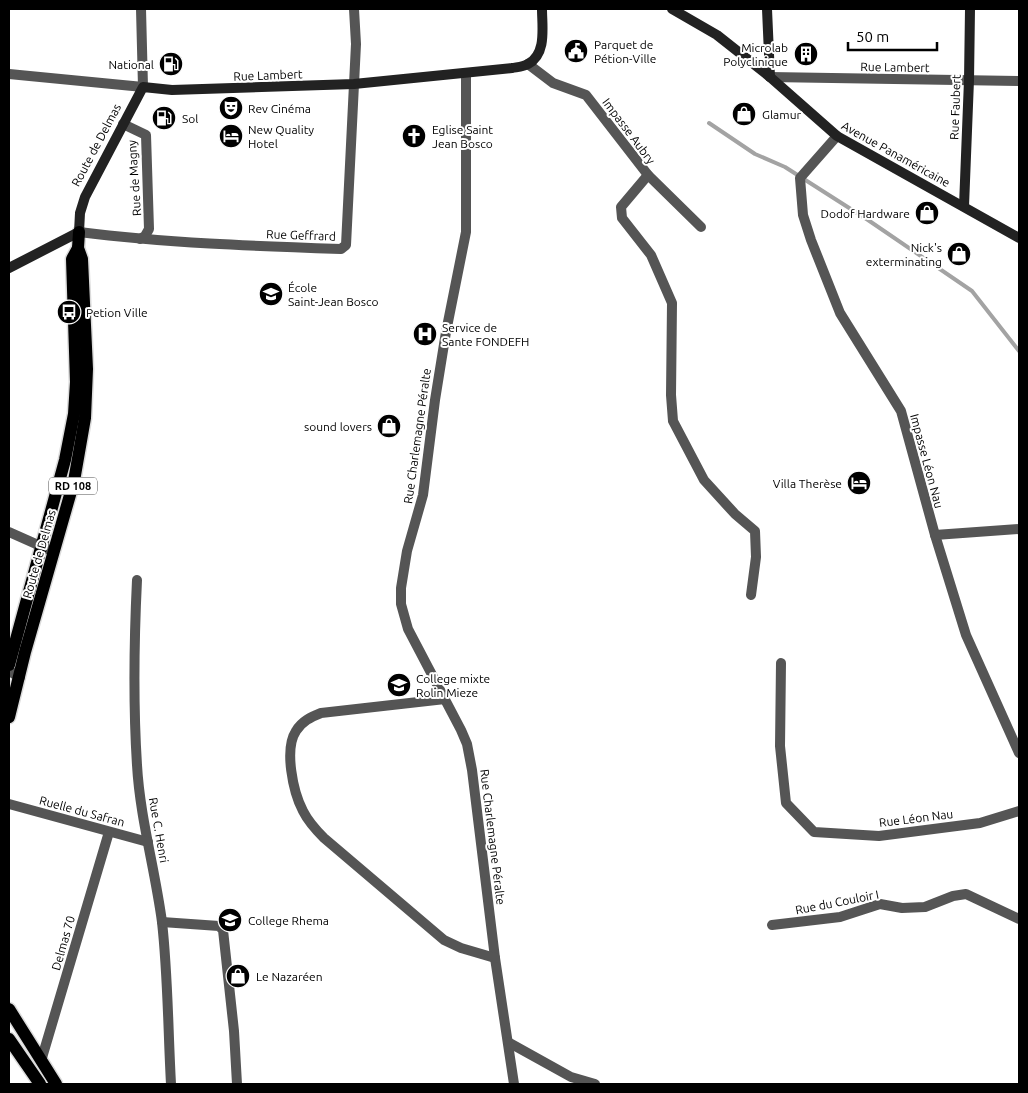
<svg xmlns="http://www.w3.org/2000/svg" width="1028" height="1093" viewBox="0 0 1028 1093" font-family="Ubuntu,sans-serif">
  <style>
    .lines { fill: none; stroke-linecap: round; stroke-linejoin: round }
    .stream { stroke: #a3a3a3; stroke-width: 4 }
    .primary-casing { stroke: #dbdbdb; stroke-width: 15 }
    .minor { stroke: #555; stroke-width: 10 }
    .tertiary { stroke: #555; stroke-width: 10 }
    .secondary { stroke: #222; stroke-width: 10 }
    .primary { stroke: #000; stroke-width: 12 }
    .labels { text-anchor: middle; dominant-baseline: central; stroke-width: 4; stroke-linejoin: round; paint-order: stroke }
    .shield { fill: #fff; stroke: #4c4c4c; stroke-width: 1 }
    .shield-label { font-size: 11px; font-weight: bold; fill: #000 }
    .poi-label { font-size: 12px; fill: #000; stroke: #fff; text-anchor: start }
    .street-label { font-size: 12px; fill: #000; stroke: #fff }
  </style>
  <rect width="100%" height="100%" fill="#fff"/>
  <g class="lines">
    <path class="stream" d="M 709,123 L 755,154 L 785,167 L 868,220 L 972,291 L 1019,351"/>
    <g class="primary-casing">
      <g id="primary">
        <path d="M 9,665 L 65,460 L 74,414 L 76,382 L 72,259 L 78,248"/>
        <path d="M 9,717 L 25,652 L 74,481 L 85,418 L 87,369 L 82,259 L 78,248 L 79,232"/>
        <path d="M 9,1009 L 56,1084"/>
        <path d="M 9,1039 L 40,1084"/>
      </g>
    </g>
    <g class="minor">
      <path d="M 528,64 L 553,83 L 586,95 L 648,175 L 701,227"/>
      <path d="M 9,74 L 143,87 L 141,9"/>
      <path d="M 466,74 L 466,232 L 446,332 L 435,400 L 423,495 L 407,551 L 401,588 L 401,604 L 408,629 L 461,730 L 467,744 L 472,770 L 495,958 L 514,1084"/>
      <path d="M 123,124 L 146,135 L 149,229 L 145,236 L 140,239"/>
      <path d="M 837,136 L 800,178 L 803,215 L 811,240 L 840,313 L 901,411 L 935,535 L 966,635 L 1019,753"/>
      <path d="M 648,175 L 621,207 L 622,218 L 651,255 L 672,303 L 671,395 L 673,421 L 704,480 L 735,514 L 755,531 L 756,557 L 751,595"/>
      <path d="M 79,232 C 166,243 253,246 341,249 L 346,245 L 356,44 L 354,9"/>
      <path d="M 9,532 L 54,552"/>
      <path d="M 935,535 L 1019,529"/>
      <path d="M 137,580 C 134,642 133,703 137,765 C 140,818 155,869 162,922 C 168,975 168,1030 171,1084"/>
      <path d="M 781,663 L 780,746 L 786,803 L 814,832 L 879,836 L 980,823 L 1019,811"/>
      <path d="M 9,671 L 20,677"/>
      <path d="M 445,699 L 321,713 C 311,717 302,721 296,731 C 284,749 293,792 303,811 C 308,821 316,830 324,838 L 444,940 L 461,948 L 495,958"/>
      <path d="M 9,804 L 148,842"/>
      <path d="M 162,922 L 219,926 L 223,930 L 234,1031 L 237,1084"/>
      <path d="M 772,925 L 840,917 L 880,904 L 902,908 L 925,907 L 953,896 L 966,894 L 1019,919"/>
      <path d="M 508,1042 L 571,1077 L 595,1084"/>
      <path d="M 41,1061 L 109,832"/>
    </g>
    <path class="tertiary" d="M 770,77 L 1019,81"/>
    <g class="secondary">
      <path d="M 672,9 L 717,35 L 770,77 L 837,136 L 1019,238"/>
      <path d="M 767,9 L 770,77"/>
      <path d="M 964,206 L 969,80 L 970,9"/>
      <path d="M 9,268 L 79,232 L 80,213 L 85,197 L 143,87 L 172,90 L 354,84 L 512,68 C 517,67 523,67 528,64 C 547,54 542,27 542,9"/>
    </g>
    <use href="#primary" class="primary"/>
  </g>
  <defs>
    <g id="civic-disc" transform="scale(1.25)"><circle r="9.5" fill="#000" stroke="#fff"/><path d="M-.6-6.5H3V-4.5H.6V-3L4-1V1h2V6H-6V1h2V-1L-.6-3ZM-1.2 2.5V6h2.4V2.5Z" fill="#fff"/></g>
    <g id="building-disc" transform="scale(1.25)"><circle r="9.5" fill="#000" stroke="#fff"/><path d="M-4-6H4V6H1V3H-1V6H-4ZM-2.5-4.3h1.7v1.8h-1.7ZM.8-4.3h1.7v1.8H.8ZM-2.5-1h1.7V.8h-1.7ZM.8-1h1.7V.8H.8Z" fill="#fff"/></g>
    <g id="fuel-disc" transform="scale(1.25)"><circle r="9.5" fill="#000" stroke="#fff"/><path d="M-5.5-6h7V0h2V4h1.3V-2.5L3-4.5l.8-.8L6-3V5H2.5V1h-1V6h-7ZM-4.2-4.7v3.2H.2V-4.7Z" fill="#fff"/></g>
    <g id="theatre-disc" transform="scale(1.25)"><circle r="9.5" fill="#000" stroke="#fff"/><path d="M-5-5.5Q0-4 5-5.5V0Q5 5 0 6Q-5 5-5 0ZM-3.3-2.5H-1v1.5H-3.3ZM1-2.5H3.3v1.5H1ZM-2.8 1Q0 5.5 2.8 1Z" fill="#fff"/></g>
    <g id="shop-disc" transform="scale(1.25)"><circle r="9.5" fill="#000" stroke="#fff"/><path d="M-5-2.5h2.3a2.7 3.5 0 0 1 5.4 0H5L5.5 6h-11ZM-1.5-2.5h3a1.5 2.3 0 0 0-3 0Z" fill="#fff"/></g>
    <g id="hotel-disc" transform="scale(1.25)"><circle r="9.5" fill="#000" stroke="#fff"/><path d="M-6-4.5h1.5V1H6V5H4.5V3h-9V5H-6ZM-4 0a1.8 1.8 0 1 1 3.6 0ZM.5 0V-2.5h3Q6-2.5 6 0Z" fill="#fff"/></g>
    <g id="church-disc" transform="scale(1.25)"><circle r="9.5" fill="#000" stroke="#fff"/><path d="M-1.2-6h2.4v3.5h3.3v2.4h-3.3V6h-2.4V-.1h-3.3v-2.4h3.3Z" fill="#fff"/></g>
    <g id="school-disc" transform="scale(1.25)"><circle r="9.5" fill="#000" stroke="#fff"/><path d="M0-5L7-2L0 1L-7-2ZM-4 1L0 2.5L4 1V4Q0 6-4 4Z" fill="#fff"/></g>
    <g id="bus-disc" transform="scale(1.25)"><circle r="9.5" fill="#000" stroke="#fff"/><path d="M-5-6H5V4H4V6H2V4H-2V6H-4V4H-5ZM-3.5-4V0h7V-4ZM-3.5 1.2v1.5H-2V1.2ZM2 1.2v1.5H3.5V1.2Z" fill="#fff"/></g>
    <g id="hospital-disc" transform="scale(1.25)"><circle r="9.5" fill="#000" stroke="#fff"/><path d="M-5-5h3v3.5h4V-5h3V5h-3V1.5h-4V5h-3Z" fill="#fff"/></g>
  </defs>
  <g fill-rule="evenodd">
    <use href="#civic-disc" x="576" y="51"/>
    <use href="#building-disc" x="806" y="54"/>
    <use href="#fuel-disc" x="171" y="64"/>
    <use href="#theatre-disc" x="231" y="108"/>
    <use href="#shop-disc" x="744" y="114"/>
    <use href="#fuel-disc" x="164" y="118"/>
    <use href="#hotel-disc" x="231" y="136"/>
    <use href="#church-disc" x="414" y="136"/>
    <use href="#shop-disc" x="927" y="213"/>
    <use href="#shop-disc" x="959" y="254"/>
    <use href="#school-disc" x="271" y="294"/>
    <use href="#bus-disc" x="69" y="312"/>
    <use href="#hospital-disc" x="425" y="334"/>
    <use href="#shop-disc" x="389" y="426"/>
    <use href="#hotel-disc" x="859" y="483"/>
    <use href="#school-disc" x="399" y="685"/>
    <use href="#school-disc" x="230" y="920"/>
    <use href="#shop-disc" x="238" y="976"/>
  </g>
  <g class="labels">
    <rect class="shield" x="49" y="477.5" width="48" height="17" rx="4"/>
    <g class="shield-label">
      <text x="73" y="486">RD 108</text>
    </g>
    <g class="poi-label">
      <text x="594" y="44">Parquet de<tspan x="594" dy="14">Pétion-Ville</tspan></text>
      <text x="788" y="47" text-anchor="end">Microlab<tspan x="788" dy="14">Polyclinique</tspan></text>
      <text x="154" y="64" text-anchor="end">National</text>
      <text x="248" y="108">Rev Cinéma</text>
      <text x="762" y="114">Glamur</text>
      <text x="182" y="118">Sol</text>
      <text x="248" y="129">New Quality<tspan x="248" dy="14">Hotel</tspan></text>
      <text x="432" y="129">Eglise Saint<tspan x="432" dy="14">Jean Bosco</tspan></text>
      <text x="910" y="213" text-anchor="end">Dodof Hardware</text>
      <text x="942" y="247" text-anchor="end">Nick's<tspan x="942" dy="14">exterminating</tspan></text>
      <text x="288" y="287">École<tspan x="288" dy="14">Saint-Jean Bosco</tspan></text>
      <text x="86" y="312">Petion Ville</text>
      <text x="442" y="327">Service de<tspan x="442" dy="14">Sante FONDEFH</tspan></text>
      <text x="372" y="426" text-anchor="end">sound lovers</text>
      <text x="842" y="483" text-anchor="end">Villa Therèse</text>
      <text x="416" y="678">College mixte<tspan x="416" dy="14">Rolin Mieze</tspan></text>
      <text x="248" y="920">College Rhema</text>
      <text x="256" y="976">Le Nazaréen</text>
    </g>
    <g class="street-label">
      <text transform="translate(895 67) rotate(1)">Rue Lambert</text>
      <text transform="translate(268 75) rotate(-2)">Rue Lambert</text>
      <text transform="translate(955 107) rotate(-88)">Rue Faubert</text>
      <text transform="translate(629 131) rotate(53)">Impasse Aubry</text>
      <text transform="translate(96 145) rotate(-62)">Route de Delmas</text>
      <text transform="translate(896 154) rotate(29)">Avenue Panaméricaine</text>
      <text transform="translate(134 178) rotate(-94)">Rue de Magny</text>
      <text transform="translate(301 235) rotate(2)">Rue Geffrard</text>
      <text transform="translate(417 436) rotate(-82)">Rue Charlemagne Péralte</text>
      <text transform="translate(927 461) rotate(75)">Impasse Léon Nau</text>
      <text transform="translate(39 554) rotate(-74)">Route de Delmas</text>
      <text transform="translate(82 811) rotate(15)">Ruelle du Safran</text>
      <text transform="translate(916 818) rotate(-7)">Rue Léon Nau</text>
      <text transform="translate(159 830) rotate(80)">Rue C. Henri</text>
      <text transform="translate(493 837) rotate(83)">Rue Charlemagne Péralte</text>
      <text transform="translate(837 902) rotate(-11)">Rue du Couloir I</text>
      <text transform="translate(63 943) rotate(-74)">Delmas 70</text>
    </g>
  </g>
  <rect width="1028" height="1093" fill="none" stroke="#000000" stroke-width="20"/>
  <path d="M848 42v8h89v-8" fill="none" stroke="#000000" stroke-width="2.5"/>
  <text x="856" y="42" font-size="15" fill="#000000" stroke="#ffffff" stroke-width="4" paint-order="stroke">50 m</text>
</svg>
